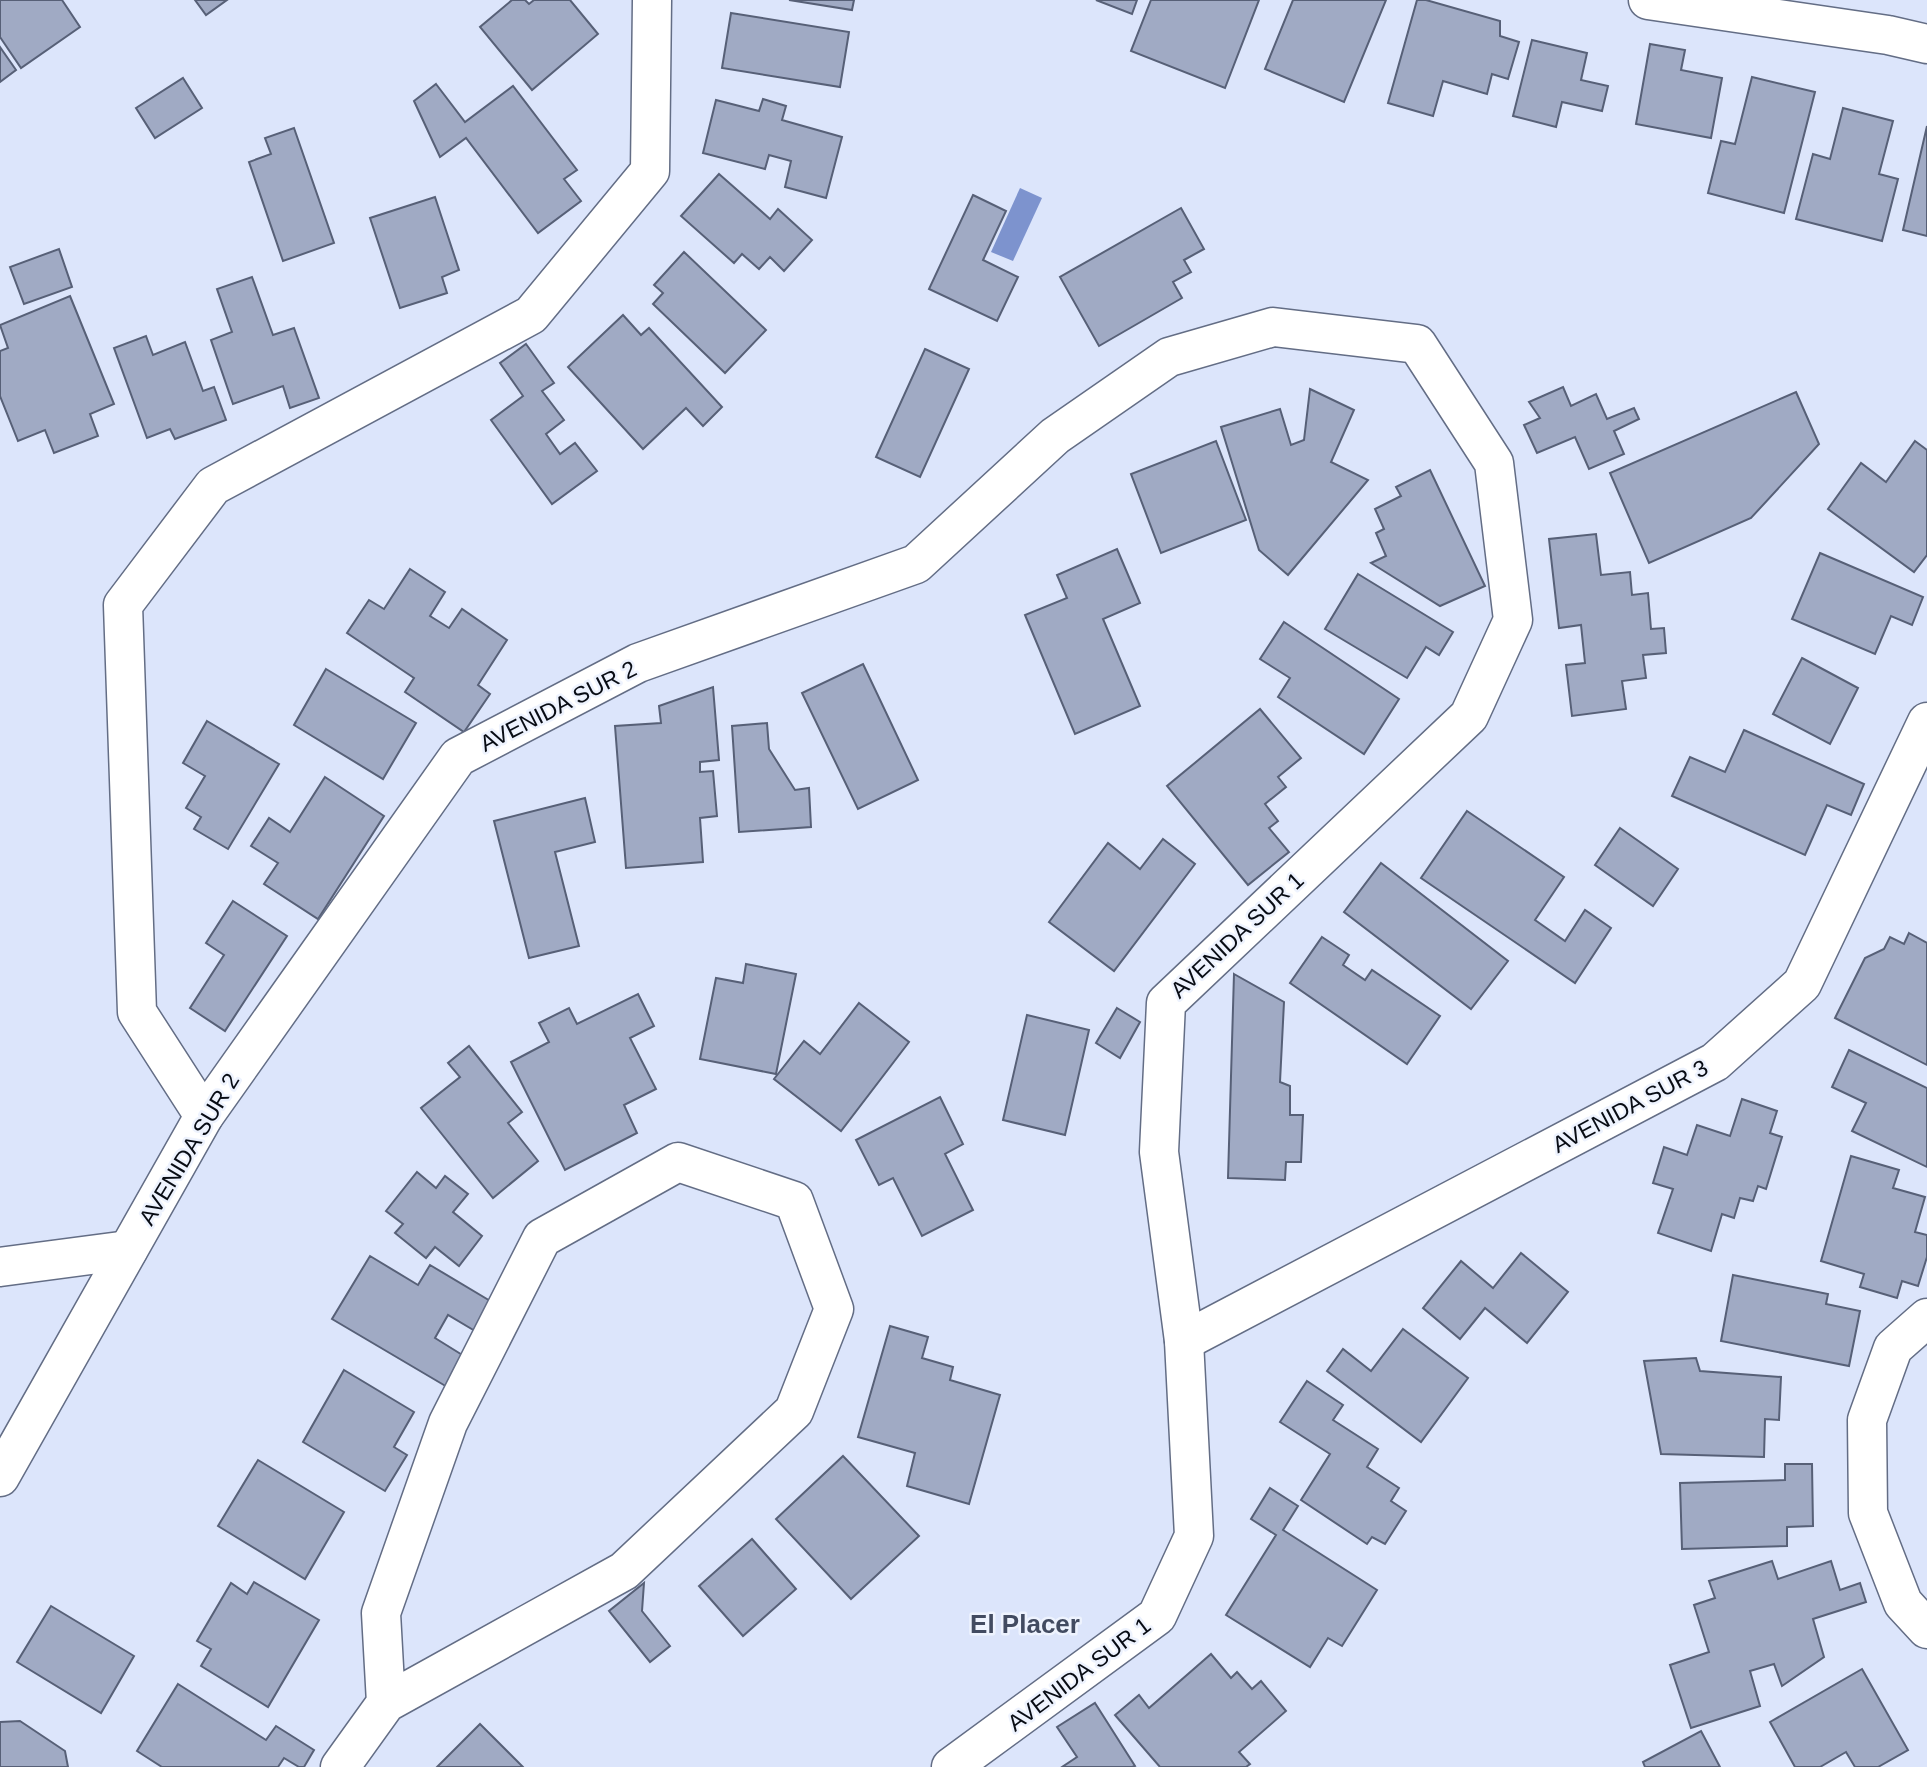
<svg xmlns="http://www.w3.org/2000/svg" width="1927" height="1767" viewBox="0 0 1927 1767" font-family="Arial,sans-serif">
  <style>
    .water { fill: #7d93ce }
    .building { fill: #a0aac4; stroke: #576077; stroke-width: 2 }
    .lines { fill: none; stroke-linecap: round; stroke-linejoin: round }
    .minor-casing { stroke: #636d85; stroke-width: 41 }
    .minor { stroke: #fff; stroke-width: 38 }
    .labels { text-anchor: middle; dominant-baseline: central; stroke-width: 5; stroke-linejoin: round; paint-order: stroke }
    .street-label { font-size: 23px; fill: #080c14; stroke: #eef3fe }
    .quarter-label { font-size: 26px; font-weight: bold; fill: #424b61; stroke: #eef3fe }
  </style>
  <rect width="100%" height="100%" fill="#dce5fb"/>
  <path class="water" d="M 1020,188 L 1042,198 L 1013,261 L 991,252 Z"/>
  <g class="building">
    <path d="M 0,0 L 62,0 L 80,27 L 21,68 L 0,37 Z"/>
    <path d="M 195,0 L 227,0 L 206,15 Z"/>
    <path d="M 512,0 L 525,0 L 529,4 L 534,0 L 570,0 L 598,34 L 532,90 L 480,27 Z"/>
    <path d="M 789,0 L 854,0 L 852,10 Z"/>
    <path d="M 1096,0 L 1137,0 L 1132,14 Z"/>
    <path d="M 1151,0 L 1259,0 L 1225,88 L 1131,51 Z"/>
    <path d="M 1293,0 L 1386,0 L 1344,102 L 1265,69 Z"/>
    <path d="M 1417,0 L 1426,0 L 1500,21 L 1500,36 L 1519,42 L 1508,79 L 1492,74 L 1487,94 L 1443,81 L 1433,116 L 1388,103 Z"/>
    <path d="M 731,13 L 849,32 L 840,87 L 722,68 Z"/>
    <path d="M 1532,40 L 1587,53 L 1581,80 L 1608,86 L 1602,111 L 1562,102 L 1556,127 L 1513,116 Z"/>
    <path d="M 1650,44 L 1685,50 L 1681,70 L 1722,78 L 1711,138 L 1636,124 Z"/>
    <path d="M 0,47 L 16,70 L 0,82 Z"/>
    <path d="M 1752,77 L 1815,92 L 1784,213 L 1708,193 L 1721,141 L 1735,144 Z"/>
    <path d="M 183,78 L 202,108 L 155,138 L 136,108 Z"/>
    <path d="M 436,84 L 465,122 L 513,86 L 577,170 L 564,179 L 581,201 L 538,233 L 466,138 L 440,157 L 414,101 Z"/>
    <path d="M 763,99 L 786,106 L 782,120 L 842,137 L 826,198 L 785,187 L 791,161 L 769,155 L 765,169 L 703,153 L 716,100 L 759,111 Z"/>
    <path d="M 1843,108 L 1893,121 L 1879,174 L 1898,179 L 1882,241 L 1796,219 L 1813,154 L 1830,159 Z"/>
    <path d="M 1927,126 L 1927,236 L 1903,230 Z"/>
    <path d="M 294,128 L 334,243 L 283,261 L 249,162 L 271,154 L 265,138 Z"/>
    <path d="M 719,174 L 770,219 L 778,209 L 812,240 L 784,271 L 770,257 L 759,269 L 742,254 L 734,263 L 681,216 Z"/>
    <path d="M 973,195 L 1006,211 L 983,260 L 1018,277 L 997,321 L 929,289 Z"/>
    <path d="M 435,197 L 459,270 L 442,277 L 447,293 L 400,308 L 370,218 Z"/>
    <path d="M 1181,208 L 1204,249 L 1184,260 L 1191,272 L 1173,282 L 1182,298 L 1099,346 L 1060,277 Z"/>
    <path d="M 59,249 L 72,287 L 24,304 L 10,267 Z"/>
    <path d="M 684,252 L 766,330 L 725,373 L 653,304 L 663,293 L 654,285 Z"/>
    <path d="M 252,277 L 273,335 L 294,328 L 319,398 L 290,408 L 283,386 L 233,404 L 211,340 L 232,332 L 217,289 Z"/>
    <path d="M 70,296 L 114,404 L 90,414 L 98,436 L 54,453 L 45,430 L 18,441 L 0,396 L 0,351 L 8,348 L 0,325 Z"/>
    <path d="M 623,315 L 641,335 L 649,328 L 722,407 L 703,426 L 686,408 L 643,449 L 568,367 Z"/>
    <path d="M 146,336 L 153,355 L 185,342 L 203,391 L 214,387 L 226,420 L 175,439 L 170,429 L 147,438 L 114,348 Z"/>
    <path d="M 526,344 L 554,383 L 542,391 L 564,420 L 546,434 L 560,454 L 575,443 L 597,471 L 552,504 L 491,420 L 523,396 L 500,363 Z"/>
    <path d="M 925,349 L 969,369 L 920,477 L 876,457 Z"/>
    <path d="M 1563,387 L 1571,406 L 1596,394 L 1607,419 L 1634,408 L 1639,419 L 1614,431 L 1624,454 L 1589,469 L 1575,437 L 1537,453 L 1524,425 L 1540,418 L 1529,402 Z"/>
    <path d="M 1310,389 L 1354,410 L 1331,462 L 1368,480 L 1288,575 L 1259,550 L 1221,427 L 1280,409 L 1291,445 L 1304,440 Z"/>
    <path d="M 1796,392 L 1819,444 L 1751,518 L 1649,563 L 1610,473 Z"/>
    <path d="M 1216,441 L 1246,520 L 1161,553 L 1131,474 Z"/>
    <path d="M 1915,441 L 1927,450 L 1927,555 L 1914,572 L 1828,509 L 1861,463 L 1886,482 Z"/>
    <path d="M 1430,470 L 1485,586 L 1440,606 L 1371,563 L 1386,556 L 1376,533 L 1384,529 L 1375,509 L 1401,496 L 1396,487 Z"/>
    <path d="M 1596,534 L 1601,575 L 1630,572 L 1632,595 L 1648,593 L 1651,629 L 1664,628 L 1666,653 L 1643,655 L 1646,678 L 1622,681 L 1626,709 L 1572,716 L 1566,665 L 1585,663 L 1581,625 L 1559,628 L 1549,539 Z"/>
    <path d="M 1117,549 L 1140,603 L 1103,619 L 1140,706 L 1075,734 L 1025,615 L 1067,598 L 1057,575 Z"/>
    <path d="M 1820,553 L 1923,597 L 1912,625 L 1891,616 L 1875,654 L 1792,619 Z"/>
    <path d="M 410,569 L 445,592 L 430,616 L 449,628 L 462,609 L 507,640 L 478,685 L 490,694 L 464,732 L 405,692 L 414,678 L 347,633 L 369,600 L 384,609 Z"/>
    <path d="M 1358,574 L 1453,632 L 1439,655 L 1426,647 L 1407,678 L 1325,629 Z"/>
    <path d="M 1284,622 L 1399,699 L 1364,754 L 1278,697 L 1290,678 L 1260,659 Z"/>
    <path d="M 1802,658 L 1858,688 L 1830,744 L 1773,714 Z"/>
    <path d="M 863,664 L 918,780 L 858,809 L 802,693 Z"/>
    <path d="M 326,669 L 416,723 L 383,779 L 294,725 Z"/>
    <path d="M 713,687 L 719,760 L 700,762 L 700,772 L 713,771 L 717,816 L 700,818 L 703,862 L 626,868 L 615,726 L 661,723 L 659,706 Z"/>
    <path d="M 1260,709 L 1301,758 L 1278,777 L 1286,787 L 1265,804 L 1278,821 L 1269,828 L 1289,852 L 1248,885 L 1167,786 Z"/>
    <path d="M 207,721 L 279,764 L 228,849 L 194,829 L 201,817 L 186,808 L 205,776 L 183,763 Z"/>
    <path d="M 767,723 L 769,749 L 795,790 L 809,788 L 811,827 L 739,832 L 732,726 Z"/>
    <path d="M 1744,730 L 1864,784 L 1851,815 L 1827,805 L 1805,855 L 1672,796 L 1690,757 L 1725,772 Z"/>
    <path d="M 325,777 L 384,816 L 318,919 L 264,884 L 278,863 L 251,846 L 269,818 L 290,832 Z"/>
    <path d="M 585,798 L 595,842 L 555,852 L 579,946 L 529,958 L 494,821 Z"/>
    <path d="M 1467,811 L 1564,877 L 1535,920 L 1565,941 L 1585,910 L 1611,928 L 1575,983 L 1421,878 Z"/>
    <path d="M 1620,828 L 1678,869 L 1653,906 L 1595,865 Z"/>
    <path d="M 1163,839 L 1195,864 L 1114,971 L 1049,922 L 1108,843 L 1140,869 Z"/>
    <path d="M 1381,863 L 1508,961 L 1471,1009 L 1344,912 Z"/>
    <path d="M 233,901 L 287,936 L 225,1031 L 190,1008 L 224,955 L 206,943 Z"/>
    <path d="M 1909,933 L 1927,943 L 1927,1065 L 1835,1018 L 1865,958 L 1884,949 L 1890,937 L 1904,944 Z"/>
    <path d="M 1322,937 L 1349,955 L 1343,965 L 1365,980 L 1372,970 L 1440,1016 L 1407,1064 L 1290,983 Z"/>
    <path d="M 746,964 L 796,974 L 776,1074 L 700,1059 L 716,978 L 743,983 Z"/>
    <path d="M 1234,974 L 1284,1002 L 1280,1082 L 1290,1086 L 1290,1115 L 1303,1115 L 1301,1162 L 1286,1162 L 1285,1180 L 1228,1178 Z"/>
    <path d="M 638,994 L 654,1026 L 630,1038 L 656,1089 L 624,1105 L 637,1133 L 565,1170 L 511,1062 L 549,1042 L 539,1023 L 569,1008 L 577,1024 Z"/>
    <path d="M 859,1003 L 909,1042 L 841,1131 L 774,1079 L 804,1041 L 820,1054 Z"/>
    <path d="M 1117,1008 L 1140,1022 L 1120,1058 L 1096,1043 Z"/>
    <path d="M 1027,1015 L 1089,1030 L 1065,1135 L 1003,1120 Z"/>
    <path d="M 469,1046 L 522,1112 L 508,1123 L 538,1161 L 493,1198 L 421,1108 L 460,1077 L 448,1063 Z"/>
    <path d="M 1849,1050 L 1927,1088 L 1927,1167 L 1852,1131 L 1866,1103 L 1832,1087 Z"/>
    <path d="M 940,1097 L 963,1144 L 945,1154 L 973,1210 L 922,1236 L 893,1178 L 879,1185 L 856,1140 Z"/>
    <path d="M 1742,1099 L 1777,1111 L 1770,1133 L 1782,1137 L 1766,1189 L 1758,1186 L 1753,1201 L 1740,1198 L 1734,1218 L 1722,1214 L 1711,1251 L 1658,1233 L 1673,1189 L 1653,1183 L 1664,1147 L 1687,1155 L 1697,1125 L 1730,1136 Z"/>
    <path d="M 1851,1156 L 1899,1170 L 1893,1188 L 1925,1197 L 1915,1232 L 1927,1235 L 1927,1257 L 1918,1286 L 1902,1281 L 1897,1298 L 1860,1287 L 1864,1274 L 1821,1261 Z"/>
    <path d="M 417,1172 L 436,1188 L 445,1176 L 468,1194 L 453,1212 L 482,1236 L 459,1266 L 435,1247 L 426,1258 L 395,1233 L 403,1224 L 386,1211 Z"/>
    <path d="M 1521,1253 L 1568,1292 L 1527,1343 L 1485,1308 L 1460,1339 L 1423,1308 L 1461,1261 L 1493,1288 Z"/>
    <path d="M 370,1256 L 418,1285 L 430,1265 L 497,1305 L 480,1334 L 448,1315 L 435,1338 L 472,1361 L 454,1391 L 332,1319 Z"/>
    <path d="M 1733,1275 L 1828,1294 L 1826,1304 L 1860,1311 L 1849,1366 L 1721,1341 Z"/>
    <path d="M 890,1326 L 928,1337 L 922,1358 L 953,1367 L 950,1380 L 1000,1395 L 969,1504 L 907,1486 L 915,1453 L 858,1437 Z"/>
    <path d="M 1403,1329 L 1468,1378 L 1421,1442 L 1327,1371 L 1343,1349 L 1371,1371 Z"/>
    <path d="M 1696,1358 L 1700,1371 L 1781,1377 L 1779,1420 L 1765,1419 L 1764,1457 L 1661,1454 L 1644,1361 Z"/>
    <path d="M 344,1370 L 414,1412 L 394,1447 L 407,1455 L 385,1491 L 303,1442 Z"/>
    <path d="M 1307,1381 L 1343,1405 L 1333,1420 L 1378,1449 L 1367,1467 L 1399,1488 L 1391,1501 L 1406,1511 L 1385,1544 L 1372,1537 L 1367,1544 L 1301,1500 L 1330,1454 L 1280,1422 Z"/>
    <path d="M 843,1456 L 919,1536 L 851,1599 L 776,1519 Z"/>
    <path d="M 258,1460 L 344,1512 L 305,1579 L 218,1526 Z"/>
    <path d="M 1785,1464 L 1812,1464 L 1813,1526 L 1787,1527 L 1787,1546 L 1682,1549 L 1680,1483 L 1785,1480 Z"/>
    <path d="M 1270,1488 L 1298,1506 L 1283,1530 L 1377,1590 L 1342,1646 L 1328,1638 L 1310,1667 L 1226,1615 L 1276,1535 L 1251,1519 Z"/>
    <path d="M 752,1539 L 796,1589 L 743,1636 L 699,1586 Z"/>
    <path d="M 1772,1561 L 1778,1579 L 1831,1561 L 1840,1590 L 1860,1583 L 1866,1602 L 1813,1619 L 1824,1657 L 1782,1686 L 1774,1664 L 1750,1671 L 1760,1706 L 1691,1728 L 1670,1665 L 1709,1652 L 1694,1605 L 1715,1598 L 1709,1581 Z"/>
    <path d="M 254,1582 L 319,1620 L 268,1707 L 201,1666 L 211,1649 L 197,1641 L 231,1583 L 247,1594 Z"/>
    <path d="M 644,1583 L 642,1611 L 670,1646 L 650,1662 L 609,1611 Z"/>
    <path d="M 51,1606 L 134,1656 L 101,1713 L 17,1662 Z"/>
    <path d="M 1211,1654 L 1231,1678 L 1237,1672 L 1252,1689 L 1261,1681 L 1286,1711 L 1239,1752 L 1250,1764 L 1246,1767 L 1160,1767 L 1115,1715 L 1139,1695 L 1149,1708 Z"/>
    <path d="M 1862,1669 L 1908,1750 L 1878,1767 L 1855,1767 L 1846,1752 L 1820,1767 L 1795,1767 L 1770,1722 Z"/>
    <path d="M 178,1684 L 266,1740 L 276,1726 L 314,1750 L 304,1767 L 299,1767 L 284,1758 L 278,1767 L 162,1767 L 137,1751 Z"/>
    <path d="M 1095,1703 L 1135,1766 L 1132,1767 L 1062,1767 L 1077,1757 L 1057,1727 Z"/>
    <path d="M 20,1721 L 65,1751 L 68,1767 L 0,1767 L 0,1722 Z"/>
    <path d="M 480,1724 L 523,1767 L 437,1767 Z"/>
    <path d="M 1701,1731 L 1720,1767 L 1645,1767 L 1643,1762 Z"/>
  </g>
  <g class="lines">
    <g class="minor-casing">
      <g id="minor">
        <path d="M 1648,0 L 1888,35 L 1927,44"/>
        <path d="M 204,1116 L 137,1012 L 123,605 L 213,486 L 531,315 L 650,171 L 652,0"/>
        <path d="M 0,1267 L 128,1250"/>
        <path d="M 1927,1318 L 1893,1348 L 1867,1420 L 1868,1513 L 1903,1603 L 1927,1629"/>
        <path d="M 1184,1341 L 1715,1062 L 1802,984 L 1927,722"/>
        <path d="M 0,1477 L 204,1116 L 458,757 L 638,663 L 916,564 L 1055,436 L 1169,357 L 1273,327 L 1417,344 L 1494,463 L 1513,620 L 1469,716 L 1166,1003 L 1159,1152 L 1184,1341 L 1194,1536 L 1157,1616 L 951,1767"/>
        <path d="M 340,1767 L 386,1703 L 624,1571 L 794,1411 L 834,1309 L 794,1201 L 678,1162 L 542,1238 L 448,1423 L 381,1613 L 386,1703"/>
      </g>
    </g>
    <use href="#minor" class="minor"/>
  </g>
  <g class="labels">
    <g class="street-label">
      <text transform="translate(558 706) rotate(-27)">AVENIDA SUR 2</text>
      <text transform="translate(1237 935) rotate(-43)">AVENIDA SUR 1</text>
      <text transform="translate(1630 1106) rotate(-28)">AVENIDA SUR 3</text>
      <text transform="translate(189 1149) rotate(-59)">AVENIDA SUR 2</text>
      <text transform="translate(1079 1674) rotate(-37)">AVENIDA SUR 1</text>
    </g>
    <g class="quarter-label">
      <text x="1025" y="1624">El Placer</text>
    </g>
  </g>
</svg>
